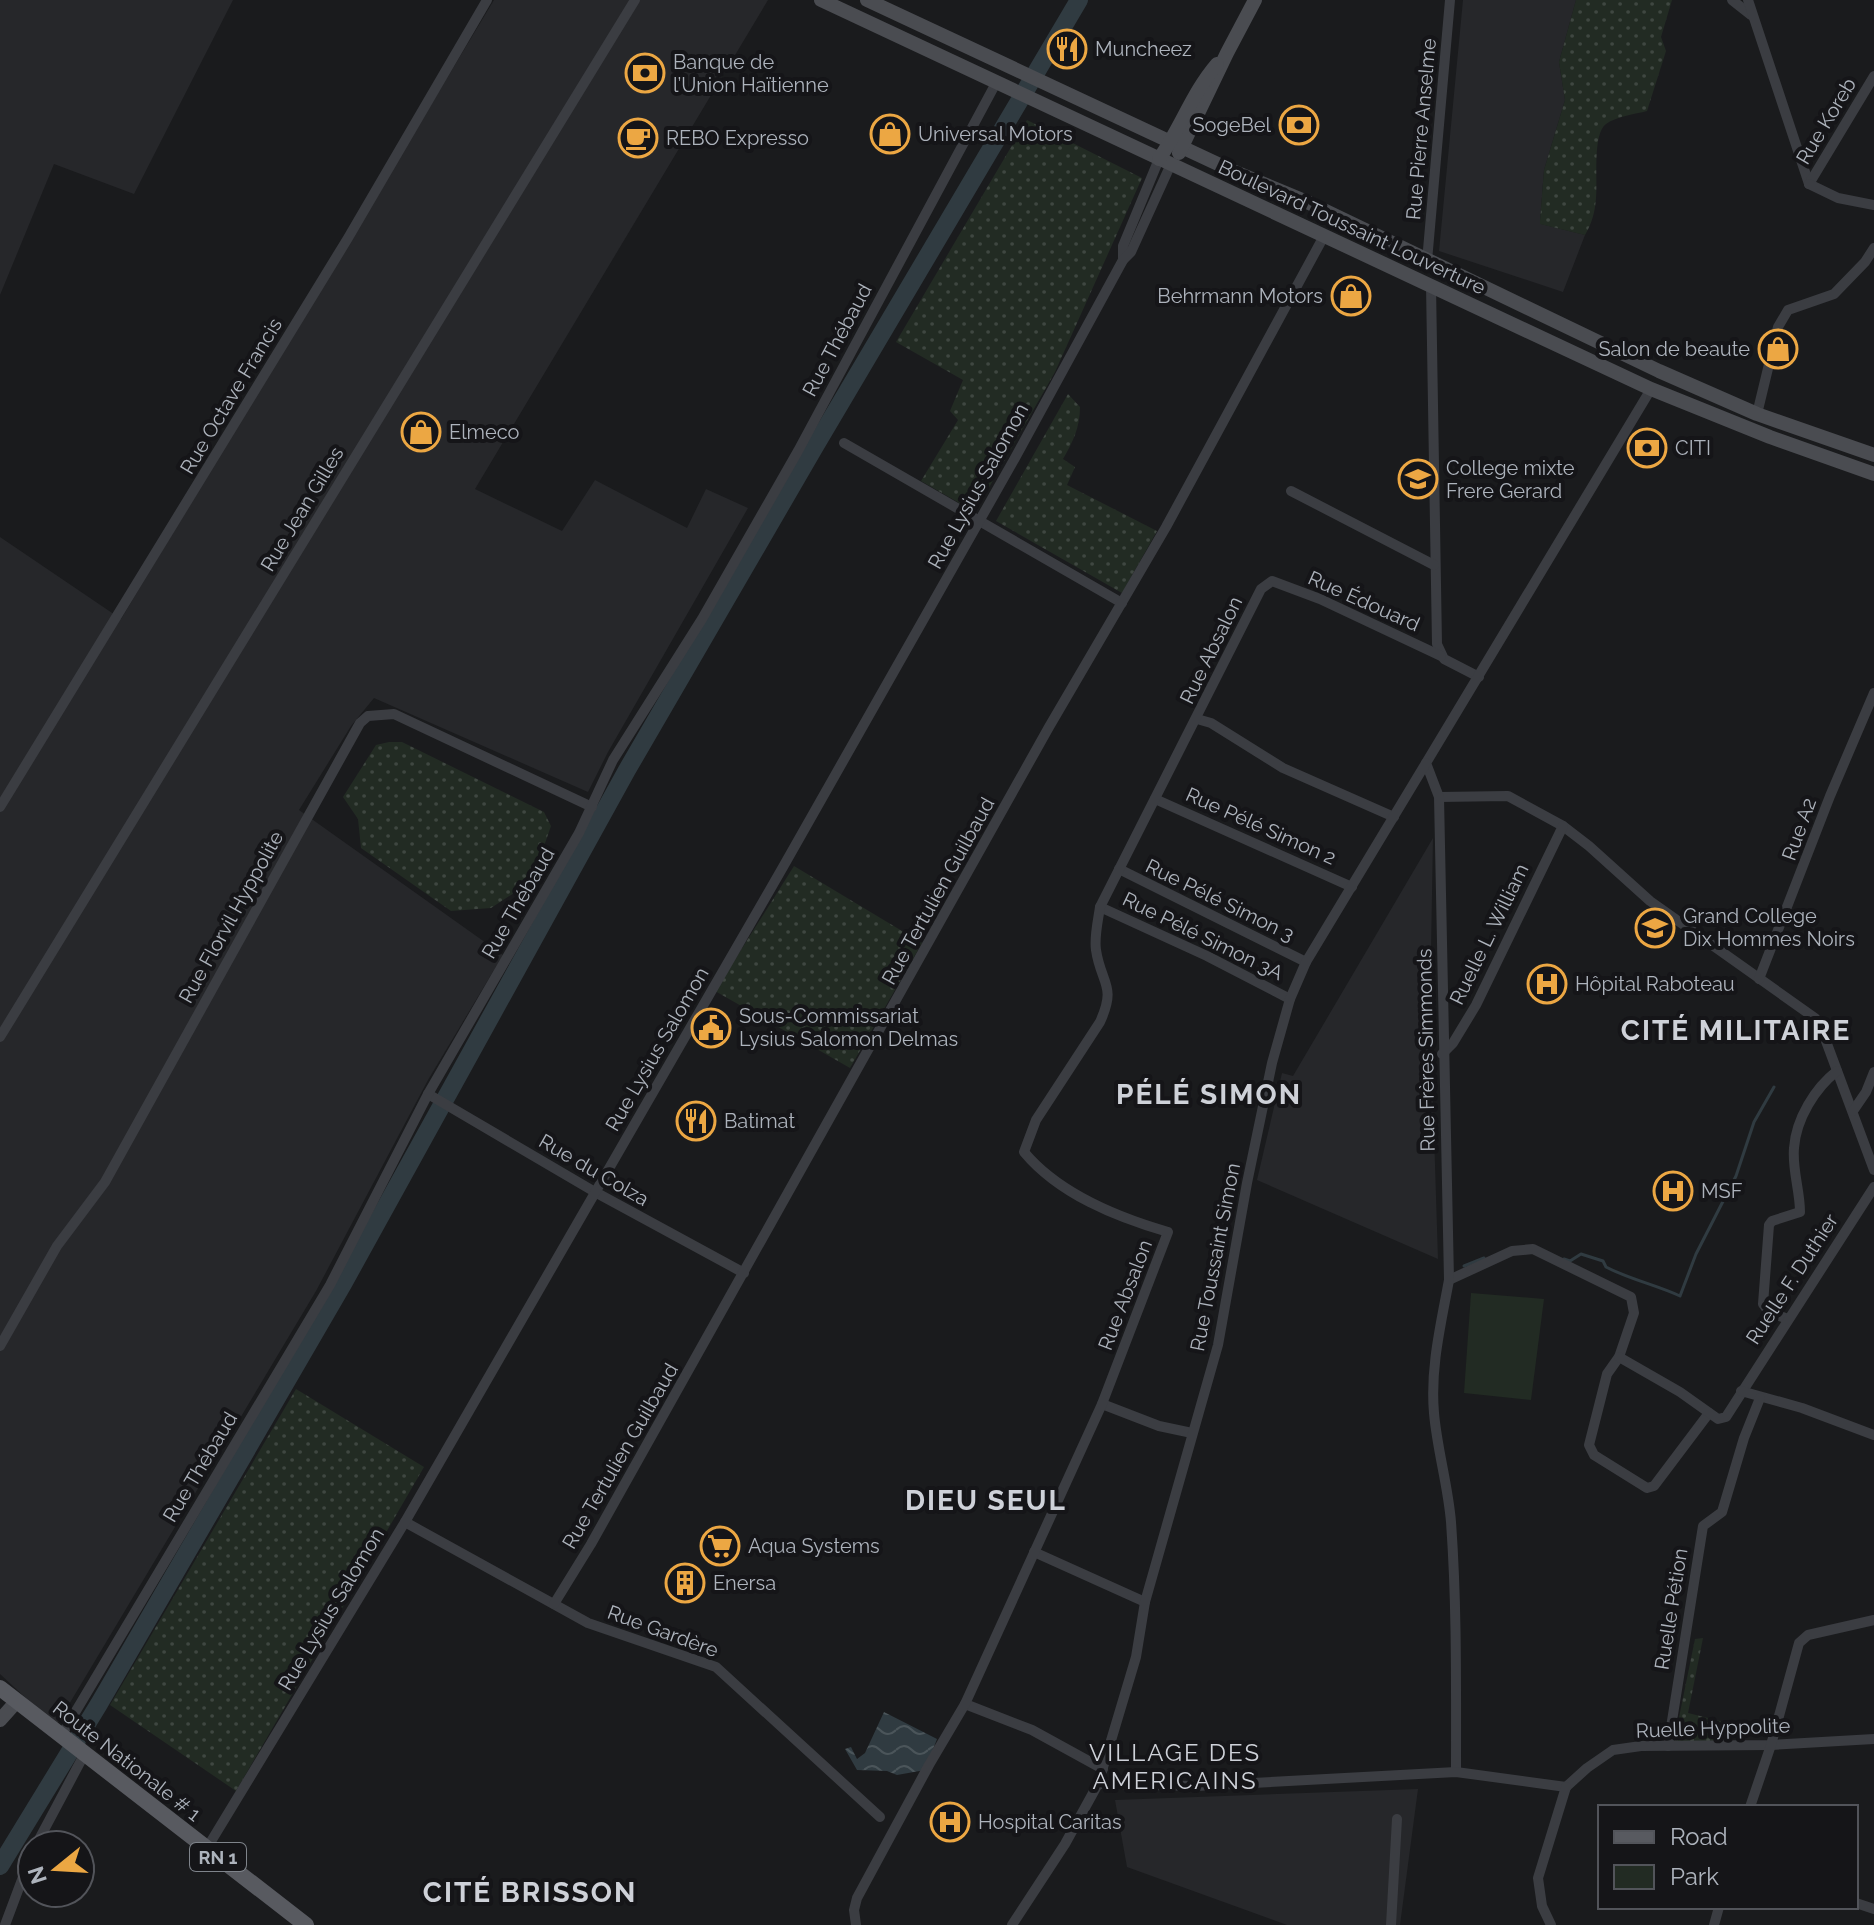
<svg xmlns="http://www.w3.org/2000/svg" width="1874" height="1925" viewBox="0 0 1874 1925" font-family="Raleway,sans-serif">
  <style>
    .built { fill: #26272a }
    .green { fill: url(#green-dots) }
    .pitch { fill: #222b23 }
    .water { fill: url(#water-waves) }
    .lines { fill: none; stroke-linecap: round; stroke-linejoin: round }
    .stream { stroke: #303b41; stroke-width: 3 }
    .river { stroke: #303b41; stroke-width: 18 }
    .street { stroke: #3b3d42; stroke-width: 10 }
    .secondary { stroke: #4a4c51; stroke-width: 14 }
    .primary { stroke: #585a60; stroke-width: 16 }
    .labels { text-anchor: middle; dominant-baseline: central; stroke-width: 8; stroke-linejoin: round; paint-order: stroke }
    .shield { fill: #151518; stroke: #7f848b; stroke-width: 2 }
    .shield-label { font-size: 18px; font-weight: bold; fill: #adb3bc }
    .poi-label { font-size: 20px; fill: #adb3bc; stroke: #151518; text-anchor: start }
    .street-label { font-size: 20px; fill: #adb3bc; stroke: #151518 }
    .quarter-label { font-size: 24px; letter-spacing: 2px; fill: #ced1d8; stroke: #151518 }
    .district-label { font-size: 28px; font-weight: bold; letter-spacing: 2px; fill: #ced1d8; stroke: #151518 }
  </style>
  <defs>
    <pattern id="green-dots" width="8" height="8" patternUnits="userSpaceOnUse" patternTransform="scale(2)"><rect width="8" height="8" fill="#222b23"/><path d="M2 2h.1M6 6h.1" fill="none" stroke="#3f4741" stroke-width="1.8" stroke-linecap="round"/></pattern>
    <pattern id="water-waves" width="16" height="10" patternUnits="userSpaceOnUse" patternTransform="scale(2)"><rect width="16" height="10" fill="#303b41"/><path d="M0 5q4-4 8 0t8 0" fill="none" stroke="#4b555a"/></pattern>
  </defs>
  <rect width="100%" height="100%" fill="#1a1b1d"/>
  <g class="built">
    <path d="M 0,0 L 233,0 L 134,194 L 54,164 L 0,295 Z"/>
    <path d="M 494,0 L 768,0 L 475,489 L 562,531 L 595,480 L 687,528 L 706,489 L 748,508 L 608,752 L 588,792 L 374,698 L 351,726 L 299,810 L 503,955 L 428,1080 L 316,1291 L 56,1726 L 0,1674 L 0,537 L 121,619 Z"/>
    <path d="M 1463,0 L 1576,0 L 1559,62 L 1565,100 L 1544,170 L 1540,221 L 1541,224 L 1585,235 L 1563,292 L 1439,251 Z"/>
    <path d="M 1433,838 L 1430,1007 L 1438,1259 L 1257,1180 L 1282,1073 L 1293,1076 Z"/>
    <path d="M 1418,1789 L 1400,1925 L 1287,1925 L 1127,1867 L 1115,1800 Z"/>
  </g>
  <g class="green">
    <path d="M 1576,0 L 1672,0 L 1661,37 L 1666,51 L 1647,111 C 1635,114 1615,117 1606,124 C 1592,134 1598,182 1596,198 C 1595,212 1592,223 1585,235 L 1540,224 L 1540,221 L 1544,170 L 1565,100 L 1559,62 Z"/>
    <path d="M 1027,120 L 1142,178 L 1055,372 L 975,512 L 921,481 L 958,420 L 950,411 L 963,380 L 896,342 Z"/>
    <path d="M 1068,394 L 1080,407 C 1080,427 1073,442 1063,459 L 1075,467 L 1067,485 L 1157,531 L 1122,593 L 996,521 Z"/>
    <path d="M 389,742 L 402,742 L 544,812 L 551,826 L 536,869 L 514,893 L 491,908 L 451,911 L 361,848 L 358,819 L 343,797 L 376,745 Z"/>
    <path d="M 794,866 L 922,943 L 850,1068 L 715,991 Z"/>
    <path d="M 296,1389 L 424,1467 L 236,1791 L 110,1705 Z"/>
    <path d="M 1703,1638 L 1688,1713 L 1736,1725 L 1732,1742 L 1674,1742 L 1695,1639 Z"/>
  </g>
  <path class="pitch" d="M 1471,1293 L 1544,1299 L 1531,1400 L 1464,1393 Z"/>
  <path class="water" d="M 884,1712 L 937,1739 L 925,1770 L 897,1775 L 887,1771 L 857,1770 L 845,1749 L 851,1747 L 857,1759 L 865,1753 Z"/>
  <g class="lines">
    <g class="stream">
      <path d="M 1564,1259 L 1570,1261 L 1581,1254 L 1603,1261 L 1606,1267 C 1629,1279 1656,1285 1680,1296 L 1696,1254 L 1736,1176 L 1754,1122 L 1774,1087"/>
      <path d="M 1464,1266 L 1484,1258"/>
    </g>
    <path class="river" d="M 0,1866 L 99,1704 L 343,1284 L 627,770 L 814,448 L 1079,0"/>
    <g class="street">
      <path d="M 1732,0 L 1751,15"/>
      <path d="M 1748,0 L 1809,184"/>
      <path d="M 1809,184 L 1874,76"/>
      <path d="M 1809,184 L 1838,198 L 1874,205"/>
      <path d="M 1123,260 L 1123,246 L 1159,159"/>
      <path d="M 1427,261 L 1450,0"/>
      <path d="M 1431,285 L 1437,644 L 1444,659 L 1479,677"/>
      <path d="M 1757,414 L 1778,327 L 1788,310 L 1834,294 L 1865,262 L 1874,248"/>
      <path d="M 844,443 L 1122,603"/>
      <path d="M 1291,491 L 1434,565"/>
      <path d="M 1197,719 L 1211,723 L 1283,768 L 1394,817"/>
      <path d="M 1439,797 L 1508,796 L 1563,826 L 1589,846 L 1650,901 L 1815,1018 L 1820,1025 L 1874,1170"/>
      <path d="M 1155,799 L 1352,887"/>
      <path d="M 0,807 L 348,238 L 487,0"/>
      <path d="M 1119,869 L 1306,962"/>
      <path d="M 1100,907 L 1207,956 L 1290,999"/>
      <path d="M 1759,979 L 1830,796 L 1874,693"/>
      <path d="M 0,1037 L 635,0"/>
      <path d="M 1442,1054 L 1453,1043 L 1476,1005 L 1563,826"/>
      <path d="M 428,1094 L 595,1192 L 744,1273"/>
      <path d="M 1853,1111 L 1866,1092 L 1874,1072"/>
      <path d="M 1449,1280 L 1512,1251 L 1533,1249 L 1631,1297 L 1634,1313 L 1619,1357 L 1607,1374 L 1589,1445 L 1594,1455 L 1647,1488 L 1654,1486 L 1709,1413"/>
      <path d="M 1788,1319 L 1769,1312 L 1763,1304 L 1769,1225 L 1772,1221 L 1800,1212 C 1800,1191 1792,1169 1794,1148 C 1796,1119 1815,1088 1837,1071"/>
      <path d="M 0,1346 L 57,1246 L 105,1182 L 360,723 L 368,716 L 394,714 L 592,807"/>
      <path d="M 1619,1357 L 1680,1392 L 1718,1419 L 1726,1417 L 1874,1187"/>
      <path d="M 1741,1391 L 1802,1408 L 1874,1435"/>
      <path d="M 1102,1404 L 1159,1426 L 1192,1433"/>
      <path d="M 405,1522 L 588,1623 L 716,1667 L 880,1817"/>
      <path d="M 1034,1552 L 1145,1602"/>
      <path d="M 554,1604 L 591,1544 L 1049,727 L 1166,527 L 1324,236"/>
      <path d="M 965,1704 L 1032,1730 L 1103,1769"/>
      <path d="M 61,1736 L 330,1285 L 428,1094 L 579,833 L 613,760 L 702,619 L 798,451 L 996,83"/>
      <path d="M 1668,1746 L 1703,1526 L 1722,1512 L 1744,1438 L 1760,1398"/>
      <path d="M 1456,1772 C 1456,1688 1457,1605 1451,1522 C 1448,1485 1437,1449 1434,1413 C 1430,1368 1441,1324 1449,1280 L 1439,797 L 1426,763 L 1651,389"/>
      <path d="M 1098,1784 L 1196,1786 L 1456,1772 L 1566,1787"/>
      <path d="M 1566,1787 L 1587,1768 L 1613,1750 L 1641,1746 L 1771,1745 L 1874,1739"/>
      <path d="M 1750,1807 L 1771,1745 L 1799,1643 L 1808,1635 L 1874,1620"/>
      <path d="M 36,1845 L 85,1753"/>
      <path d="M 207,1848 L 405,1522 L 783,867 L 1015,458 L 1123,260 L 1131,252 L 1171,164"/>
      <path d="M 1856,1903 L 1874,1909"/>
      <path d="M 5,1925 L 32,1853"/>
      <path d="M 856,1925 L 854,1910 L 857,1898 L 929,1765 L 965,1704 L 1102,1404 L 1168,1232 C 1116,1217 1059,1194 1024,1152 L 1036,1120 L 1100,1022 C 1117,985 1101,984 1096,950 C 1094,937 1098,921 1100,907 L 1261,589 L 1272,581 L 1320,599 L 1441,656"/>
      <path d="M 1012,1925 L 1065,1844 L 1098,1784 L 1136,1657 L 1145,1602 L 1218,1345 L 1247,1183 L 1272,1063 L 1290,999 L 1306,962 L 1426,763"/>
      <path d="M 1391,1925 L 1397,1819"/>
      <path d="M 1551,1925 L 1542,1906 L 1538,1878 L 1566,1787"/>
      <path d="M 1714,1925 L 1719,1907"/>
    </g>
    <g class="secondary">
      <path d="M 821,0 L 1651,389 L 1770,437 L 1874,474"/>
      <path d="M 867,0 L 1235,172 L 1307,202 L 1659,371 L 1757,414 L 1874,455"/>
      <path d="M 1179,153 L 1227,53 L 1255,0"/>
      <path d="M 1159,159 C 1181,128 1192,93 1217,64"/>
      <path d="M 0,1720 L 17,1701"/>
    </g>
    <path class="primary" d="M 0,1688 L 306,1925"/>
  </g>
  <defs>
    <g id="restaurant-ring" transform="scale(2)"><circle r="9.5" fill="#151518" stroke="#eca743" stroke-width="1.5"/><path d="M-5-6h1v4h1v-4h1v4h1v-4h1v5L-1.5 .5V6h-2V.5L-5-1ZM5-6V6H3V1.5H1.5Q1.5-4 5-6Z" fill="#eca743"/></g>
    <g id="bank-ring" transform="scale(2)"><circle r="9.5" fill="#151518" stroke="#eca743" stroke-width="1.5"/><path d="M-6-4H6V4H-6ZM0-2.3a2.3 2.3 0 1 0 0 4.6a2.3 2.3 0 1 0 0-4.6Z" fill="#eca743"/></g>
    <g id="shop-ring" transform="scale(2)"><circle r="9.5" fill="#151518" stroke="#eca743" stroke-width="1.5"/><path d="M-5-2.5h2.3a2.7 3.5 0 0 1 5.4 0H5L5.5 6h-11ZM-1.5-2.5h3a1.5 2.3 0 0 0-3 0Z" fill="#eca743"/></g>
    <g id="cafe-ring" transform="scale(2)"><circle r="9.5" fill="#151518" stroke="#eca743" stroke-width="1.5"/><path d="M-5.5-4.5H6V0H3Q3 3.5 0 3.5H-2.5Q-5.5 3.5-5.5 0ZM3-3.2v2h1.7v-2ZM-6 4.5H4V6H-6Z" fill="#eca743"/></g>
    <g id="school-ring" transform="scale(2)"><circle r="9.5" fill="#151518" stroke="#eca743" stroke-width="1.5"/><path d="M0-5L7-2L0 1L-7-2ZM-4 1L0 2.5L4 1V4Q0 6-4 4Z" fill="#eca743"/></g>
    <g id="hospital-ring" transform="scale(2)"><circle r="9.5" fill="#151518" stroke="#eca743" stroke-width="1.5"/><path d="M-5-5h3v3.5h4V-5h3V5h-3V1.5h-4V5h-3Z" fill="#eca743"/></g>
    <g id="civic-ring" transform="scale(2)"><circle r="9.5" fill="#151518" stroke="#eca743" stroke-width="1.5"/><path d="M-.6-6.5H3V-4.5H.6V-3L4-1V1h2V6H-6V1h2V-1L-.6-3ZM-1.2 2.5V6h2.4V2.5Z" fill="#eca743"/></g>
    <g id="supermarket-ring" transform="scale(2)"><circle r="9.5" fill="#151518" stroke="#eca743" stroke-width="1.5"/><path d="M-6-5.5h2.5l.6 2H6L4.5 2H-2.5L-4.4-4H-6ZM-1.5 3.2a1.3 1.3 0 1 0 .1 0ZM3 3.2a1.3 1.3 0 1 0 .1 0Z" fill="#eca743"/></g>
    <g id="building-ring" transform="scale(2)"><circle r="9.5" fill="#151518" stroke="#eca743" stroke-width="1.5"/><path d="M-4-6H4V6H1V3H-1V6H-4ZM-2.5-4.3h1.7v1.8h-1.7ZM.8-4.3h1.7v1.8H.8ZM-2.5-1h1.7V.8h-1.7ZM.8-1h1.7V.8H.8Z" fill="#eca743"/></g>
  </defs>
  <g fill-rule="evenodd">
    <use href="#restaurant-ring" x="1067" y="49"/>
    <use href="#bank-ring" x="645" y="73"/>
    <use href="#bank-ring" x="1299" y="125"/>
    <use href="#shop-ring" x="890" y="134"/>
    <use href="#cafe-ring" x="638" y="138"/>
    <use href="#shop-ring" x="1351" y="296"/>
    <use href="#shop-ring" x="1778" y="349"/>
    <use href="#shop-ring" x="421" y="432"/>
    <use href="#bank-ring" x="1647" y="448"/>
    <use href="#school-ring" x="1418" y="479"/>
    <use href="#school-ring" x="1655" y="928"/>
    <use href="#hospital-ring" x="1547" y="984"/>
    <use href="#civic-ring" x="711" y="1028"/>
    <use href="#restaurant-ring" x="696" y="1121"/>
    <use href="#hospital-ring" x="1673" y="1191"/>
    <use href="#supermarket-ring" x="720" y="1546"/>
    <use href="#building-ring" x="685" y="1583"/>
    <use href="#hospital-ring" x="950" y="1822"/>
  </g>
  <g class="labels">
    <rect class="shield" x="190" y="1843" width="56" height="28" rx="6"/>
    <g class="shield-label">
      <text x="218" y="1857">RN 1</text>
    </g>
    <g class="poi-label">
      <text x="1095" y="49">Muncheez</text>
      <text x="673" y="62">Banque de<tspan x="673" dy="23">l’Union Haïtienne</tspan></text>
      <text x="1271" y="125" text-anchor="end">SogeBel</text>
      <text x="918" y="134">Universal Motors</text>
      <text x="666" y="138">REBO Expresso</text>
      <text x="1323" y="296" text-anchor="end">Behrmann Motors</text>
      <text x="1750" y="349" text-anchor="end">Salon de beaute</text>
      <text x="449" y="432">Elmeco</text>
      <text x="1675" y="448">CITI</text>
      <text x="1446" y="468">College mixte<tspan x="1446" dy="23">Frere Gerard</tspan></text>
      <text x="1683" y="916">Grand College<tspan x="1683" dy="23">Dix Hommes Noirs</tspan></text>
      <text x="1575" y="984">Hôpital Raboteau</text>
      <text x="739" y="1016">Sous-Commissariat<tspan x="739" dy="23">Lysius Salomon Delmas</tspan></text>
      <text x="724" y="1121">Batimat</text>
      <text x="1701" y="1191">MSF</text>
      <text x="748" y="1546">Aqua Systems</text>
      <text x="713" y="1583">Enersa</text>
      <text x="978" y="1822">Hospital Caritas</text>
    </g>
    <g class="street-label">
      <text transform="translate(1826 121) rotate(-59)">Rue Koreb</text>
      <text transform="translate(1421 129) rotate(-85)">Rue Pierre Anselme</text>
      <text transform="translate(1352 227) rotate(25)">Boulevard Toussaint Louverture</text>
      <text transform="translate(837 340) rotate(-62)">Rue Thébaud</text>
      <text transform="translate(231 396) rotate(-59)">Rue Octave Francis</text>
      <text transform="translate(978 486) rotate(-61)">Rue Lysius Salomon</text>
      <text transform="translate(302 509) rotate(-59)">Rue Jean Gilles</text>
      <text transform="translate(1364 601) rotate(24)">Rue Édouard</text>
      <text transform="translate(1211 650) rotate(-64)">Rue Absalon</text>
      <text transform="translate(1261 826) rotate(24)">Rue Pélé Simon 2</text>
      <text transform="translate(1799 829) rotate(-70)">Rue A2</text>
      <text transform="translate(938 891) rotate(-61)">Rue Tertulien Guilbaud</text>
      <text transform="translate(1220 900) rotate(26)">Rue Pélé Simon 3</text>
      <text transform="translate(518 903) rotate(-60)">Rue Thébaud</text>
      <text transform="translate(231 917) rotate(-61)">Rue Florvil Hyppolite</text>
      <text transform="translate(1489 934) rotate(-64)">Ruelle L. William</text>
      <text transform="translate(1203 936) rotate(26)">Rue Pélé Simon 3A</text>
      <text transform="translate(657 1049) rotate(-60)">Rue Lysius Salomon</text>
      <text transform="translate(1426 1050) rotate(-91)">Rue Frères Simmonds</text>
      <text transform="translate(594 1170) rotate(30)">Rue du Colza</text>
      <text transform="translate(1215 1257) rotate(-79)">Rue Toussaint Simon</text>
      <text transform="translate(1792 1279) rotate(-57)">Ruelle F. Duthier</text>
      <text transform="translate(1125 1295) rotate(-69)">Rue Absalon</text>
      <text transform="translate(620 1456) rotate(-60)">Rue Tertulien Guilbaud</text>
      <text transform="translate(200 1467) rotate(-59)">Rue Thébaud</text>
      <text transform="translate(331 1609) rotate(-59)">Rue Lysius Salomon</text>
      <text transform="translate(1671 1609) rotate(-81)">Ruelle Pétion</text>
      <text transform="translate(663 1631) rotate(20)">Rue Gardère</text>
      <text transform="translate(1713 1728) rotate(-2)">Ruelle Hyppolite</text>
      <text transform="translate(127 1761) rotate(38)">Route Nationale # 1</text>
    </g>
    <g class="quarter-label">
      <text x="1175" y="1752">VILLAGE DES<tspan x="1175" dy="28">AMERICAINS</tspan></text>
    </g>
    <g class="district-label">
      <text x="1736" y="1030">CITÉ MILITAIRE</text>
      <text x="1209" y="1094">PÉLÉ SIMON</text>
      <text x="986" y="1500">DIEU SEUL</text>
      <text x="530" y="1892">CITÉ BRISSON</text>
    </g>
  </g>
  <rect x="1598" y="1805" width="260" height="104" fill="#151518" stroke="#52545a" stroke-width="2"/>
  <rect x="1614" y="1831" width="40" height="12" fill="#585a60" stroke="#52545a" stroke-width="2"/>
  <text x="1670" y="1845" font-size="24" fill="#adb3bc">Road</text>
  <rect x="1614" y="1865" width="40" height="24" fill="#222b23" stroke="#52545a" stroke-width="2"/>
  <text x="1670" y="1885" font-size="24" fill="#adb3bc">Park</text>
  <g transform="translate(56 1869) rotate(252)"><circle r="38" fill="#151518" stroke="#52545a" stroke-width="2"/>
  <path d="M0-6L14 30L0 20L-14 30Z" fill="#eca743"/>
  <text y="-12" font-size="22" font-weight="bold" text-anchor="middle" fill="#adb3bc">N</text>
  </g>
</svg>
